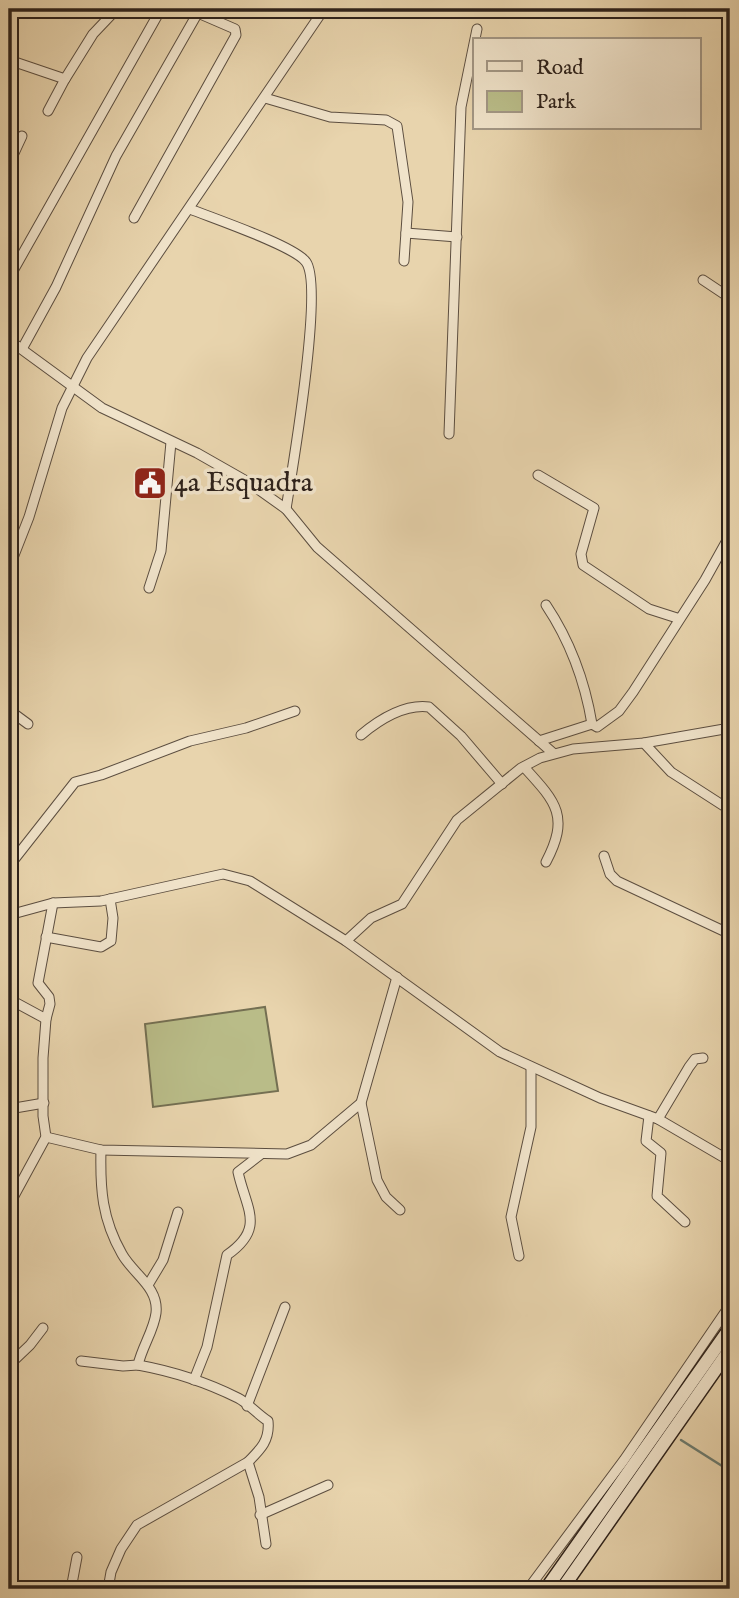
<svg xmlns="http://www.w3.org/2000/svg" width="739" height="1598" viewBox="0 0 739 1598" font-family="'IM FELL English',serif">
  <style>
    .green { fill: #b9bc88; stroke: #746f52; stroke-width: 2 }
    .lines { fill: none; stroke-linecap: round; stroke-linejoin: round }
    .stream { stroke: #6d7c70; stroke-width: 2.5 }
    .street-casing { stroke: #5c4e40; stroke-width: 11 }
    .secondary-casing { stroke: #2e221b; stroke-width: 15 }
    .street { stroke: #f0e3ca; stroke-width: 9 }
    .secondary { stroke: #f0e3ca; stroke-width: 12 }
    .labels { text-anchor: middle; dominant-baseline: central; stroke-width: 7; stroke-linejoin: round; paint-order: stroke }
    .poi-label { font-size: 28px; fill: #2e221b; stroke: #f0e3ca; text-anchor: start }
  </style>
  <rect width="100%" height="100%" fill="#e8d4ad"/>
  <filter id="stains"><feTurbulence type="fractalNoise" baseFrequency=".00286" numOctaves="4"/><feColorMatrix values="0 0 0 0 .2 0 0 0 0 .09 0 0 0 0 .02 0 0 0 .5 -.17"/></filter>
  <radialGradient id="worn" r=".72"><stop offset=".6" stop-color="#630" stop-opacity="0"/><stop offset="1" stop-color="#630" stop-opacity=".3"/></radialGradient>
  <path class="green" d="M 265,1007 L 278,1091 L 153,1107 L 145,1024 Z"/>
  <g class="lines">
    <path class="stream" d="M 681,1440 L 730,1471"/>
    <g class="street-casing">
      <g id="street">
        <path d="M 9,21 L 15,9"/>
        <path d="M 9,60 L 65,79 L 48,111"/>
        <path d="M 65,79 L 93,34 L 112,14"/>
        <path d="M 265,98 L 330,117 L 386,120 L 397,126 L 408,202 L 404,261"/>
        <path d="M 9,164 L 22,136"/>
        <path d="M 190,209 C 212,218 295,246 306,262 C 324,286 292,471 286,509"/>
        <path d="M 134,218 L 236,35 L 235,29 L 198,13"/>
        <path d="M 406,233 L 457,237"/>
        <path d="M 9,278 L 161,9"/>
        <path d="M 703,280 L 730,298"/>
        <path d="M 9,340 L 102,408 L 197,453 L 248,482 L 286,509 L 317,547 L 553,753"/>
        <path d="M 22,349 L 56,287 L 116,156 L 200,9"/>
        <path d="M 449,434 L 461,107 L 477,29"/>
        <path d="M 538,475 L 594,508 L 581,554 L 583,565 L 649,609 L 677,618"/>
        <path d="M 9,568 L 29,517 L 62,408 L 87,358 L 324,9"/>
        <path d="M 149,588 L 161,551 L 171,442"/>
        <path d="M 546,605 C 570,641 585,682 592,724"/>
        <path d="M 9,710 L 28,724"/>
        <path d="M 361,735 C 379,720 405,704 429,707 L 461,736 L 502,784"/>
        <path d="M 539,741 L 592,724 L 597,727 L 619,711 L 633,692 L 705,580 L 730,535"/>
        <path d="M 644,743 L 671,772 L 730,810"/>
        <path d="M 524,767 C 556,802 570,816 546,862"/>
        <path d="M 604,856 L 610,874 L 617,881 L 730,934"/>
        <path d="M 9,866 L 75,782 L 101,775 L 190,741 L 246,728 L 295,711"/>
        <path d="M 9,915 L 53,903 L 101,901 L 223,874 L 250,881 L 346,941 L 500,1052 L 600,1098 L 658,1119 L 730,1161"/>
        <path d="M 46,937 L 101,947 L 111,941 L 113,918 L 110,899"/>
        <path d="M 346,941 L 371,918 L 402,904 L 457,820 L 521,768 L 540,758 L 573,749 L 644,743 L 730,728"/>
        <path d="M 397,977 L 361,1103 L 377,1180 L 386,1197 L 400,1210"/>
        <path d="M 9,999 L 46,1019"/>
        <path d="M 9,1109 L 44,1103"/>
        <path d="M 649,1116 L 646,1141 L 661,1153 L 657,1196 L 685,1222"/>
        <path d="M 658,1119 L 689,1067 L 695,1059 L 703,1058"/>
        <path d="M 46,1137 L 101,1150 L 287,1154 L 311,1145 L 361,1103"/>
        <path d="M 101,1150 C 100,1189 102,1219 122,1254 C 133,1274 159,1287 156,1313 C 154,1330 142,1347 138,1365 C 171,1371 208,1383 238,1398 C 248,1403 257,1414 268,1421 C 270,1440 261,1449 248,1462 L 137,1525 L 121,1549 L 111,1572 L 108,1589"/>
        <path d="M 9,1205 L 46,1137 L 43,1116 L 43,1058 L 46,1019 L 50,1004 L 49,997 L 38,983 L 53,903"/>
        <path d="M 519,1256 L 511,1217 L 531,1127 L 531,1068"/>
        <path d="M 148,1285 L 163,1260 L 178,1212"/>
        <path d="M 81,1361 L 123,1366 L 138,1365"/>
        <path d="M 9,1365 L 30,1345 L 43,1328"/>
        <path d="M 194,1380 L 207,1347 L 227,1255 C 266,1228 246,1209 238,1172 L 260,1155"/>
        <path d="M 247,1406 L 285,1307"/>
        <path d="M 248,1462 L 259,1497 L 266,1544"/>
        <path d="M 260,1515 L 328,1485"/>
        <path d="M 71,1589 L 77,1557"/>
        <path d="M 528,1589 L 624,1460 L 730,1305"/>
      </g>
    </g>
    <g class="secondary-casing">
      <g id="secondary">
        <path d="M 546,1589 L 730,1328"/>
        <path d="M 562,1589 L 730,1349"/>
      </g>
    </g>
    <use href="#street" class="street"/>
    <use href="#secondary" class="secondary"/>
  </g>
  <defs>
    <g id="civic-square" transform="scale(1.75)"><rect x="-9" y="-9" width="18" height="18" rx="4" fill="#8f2418" stroke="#f0e3ca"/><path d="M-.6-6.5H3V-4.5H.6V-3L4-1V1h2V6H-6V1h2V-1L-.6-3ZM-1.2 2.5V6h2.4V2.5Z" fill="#fff"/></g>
  </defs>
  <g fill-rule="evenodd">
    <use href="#civic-square" x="150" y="483"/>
  </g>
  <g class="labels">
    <g class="poi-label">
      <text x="174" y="483">4a Esquadra</text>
    </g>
  </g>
  <rect width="739" height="1598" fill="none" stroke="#e8d4ad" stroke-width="35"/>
  <rect x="10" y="10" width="718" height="1577" fill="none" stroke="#2e221b" stroke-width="3.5"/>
  <rect x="18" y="18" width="704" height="1563" fill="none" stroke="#2e221b" stroke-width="2"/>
  <rect x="473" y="38" width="228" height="91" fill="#f0e3ca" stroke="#a29684" stroke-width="2"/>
  <rect x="487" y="61" width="35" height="10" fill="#f0e3ca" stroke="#a29684" stroke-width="2"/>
  <text x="536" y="74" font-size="21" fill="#2e221b">Road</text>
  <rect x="487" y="91" width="35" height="21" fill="#b9bc88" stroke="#a29684" stroke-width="2"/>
  <text x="536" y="108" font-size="21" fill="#2e221b">Park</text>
  <rect width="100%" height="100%" filter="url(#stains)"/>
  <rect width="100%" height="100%" fill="url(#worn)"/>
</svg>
